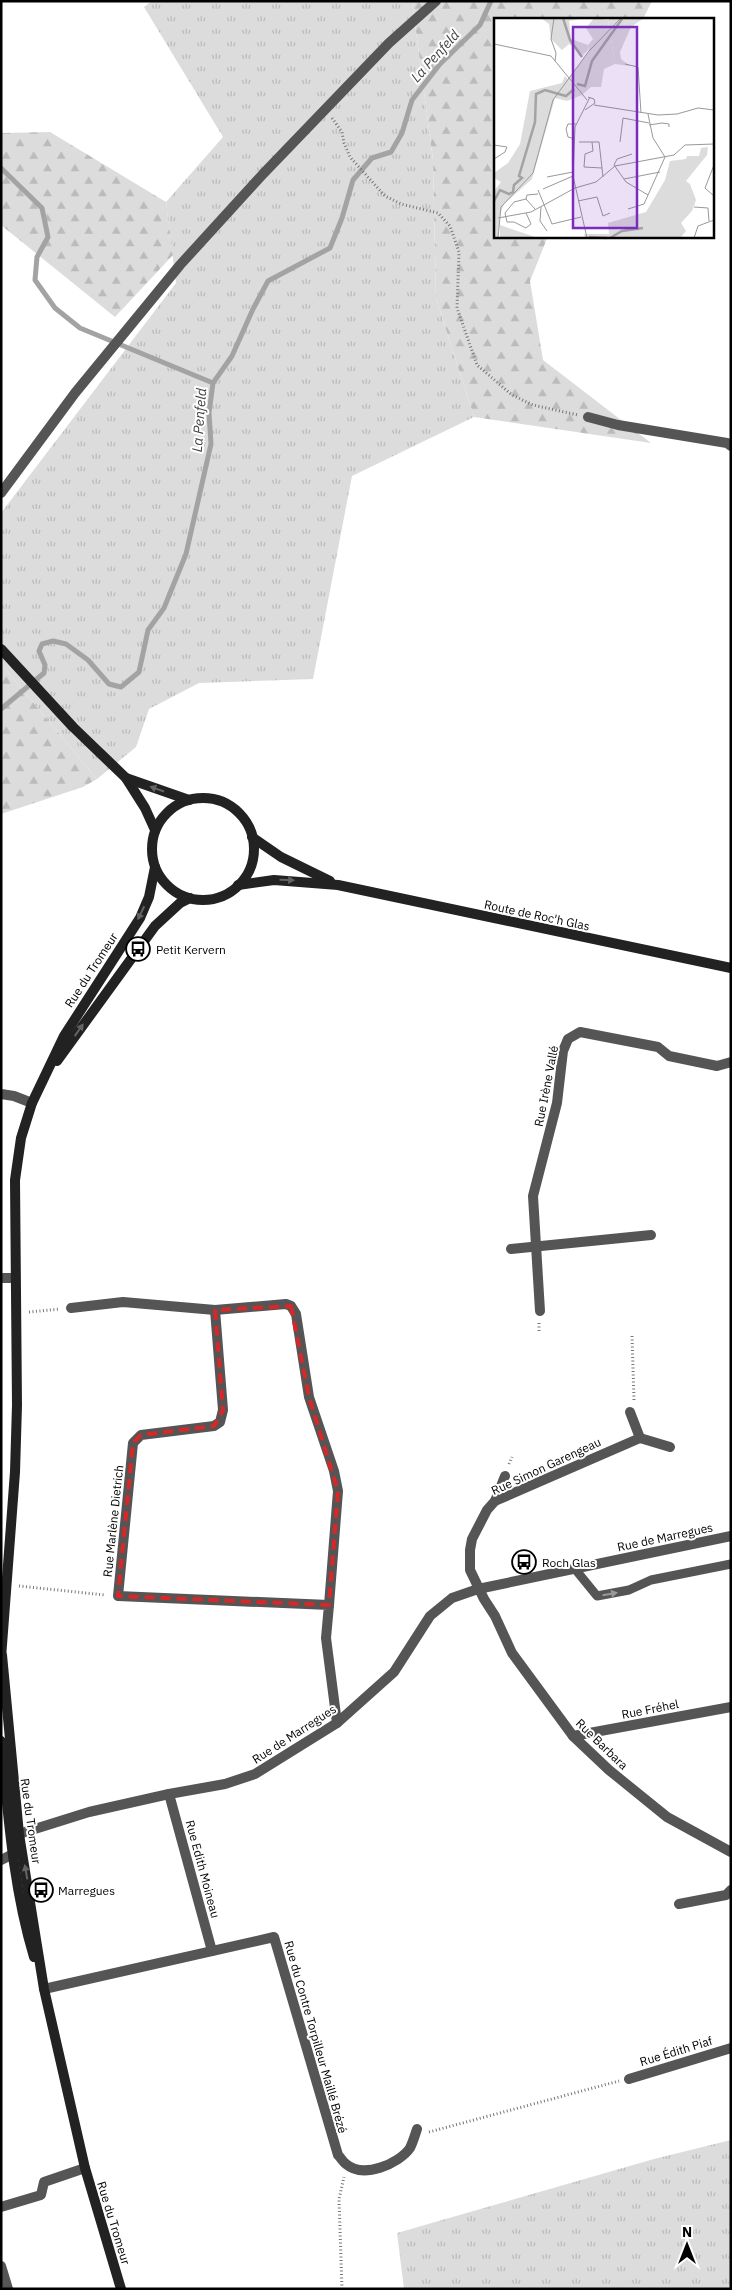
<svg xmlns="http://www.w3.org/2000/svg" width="732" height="2290" viewBox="0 0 732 2290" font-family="'IBM Plex Sans',sans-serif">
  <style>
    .grass { fill: url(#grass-tufts) }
    .forest { fill: url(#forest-firs) }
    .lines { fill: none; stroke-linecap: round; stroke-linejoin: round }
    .stream { stroke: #a3a3a3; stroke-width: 5 }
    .path { stroke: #777; stroke-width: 3; stroke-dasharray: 1 2.5; stroke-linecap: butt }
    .lane { stroke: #555; stroke-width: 9 }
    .street { stroke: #555; stroke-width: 10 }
    .secondary { stroke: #222; stroke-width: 10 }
    .oneway { fill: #646464 }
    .oneway2 { fill: #999 }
    .marked { fill: none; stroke: #d62828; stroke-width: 4; stroke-dasharray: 10 6; stroke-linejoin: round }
    .labels { text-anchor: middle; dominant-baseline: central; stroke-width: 4; stroke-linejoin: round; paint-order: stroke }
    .street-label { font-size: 12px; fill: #000; stroke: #fff }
    .poi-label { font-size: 12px; fill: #000; stroke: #fff; text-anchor: start }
    .water-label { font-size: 14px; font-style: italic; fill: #444; stroke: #fff }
    .inset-river { fill: none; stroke: #a3a3a3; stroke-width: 2.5 }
    .inset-road { fill: none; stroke: #999; stroke-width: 1 }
    .view { fill: #7b2cbf; fill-opacity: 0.15; stroke: #7b2cbf; stroke-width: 2.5 }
    .inset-edge { fill: none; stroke: #000; stroke-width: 2.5 }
  </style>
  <defs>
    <pattern id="grass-tufts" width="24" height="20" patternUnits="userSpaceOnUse" patternTransform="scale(1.25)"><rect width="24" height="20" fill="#dcdcdc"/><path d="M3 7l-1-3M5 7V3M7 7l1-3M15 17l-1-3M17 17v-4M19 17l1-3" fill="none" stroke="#bbb"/></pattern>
    <pattern id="forest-firs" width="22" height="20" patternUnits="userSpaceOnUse" patternTransform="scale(1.25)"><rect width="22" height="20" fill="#dcdcdc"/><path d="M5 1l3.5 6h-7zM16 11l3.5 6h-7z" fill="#bbb"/></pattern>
  </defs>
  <rect width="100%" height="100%" fill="#fff"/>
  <g class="grass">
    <path d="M 152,1 L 412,1 L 433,160 L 436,298 L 474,417 L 352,476 L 313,679 L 199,683 L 149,709 L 136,747 L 97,779 L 1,664 L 1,513 L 176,283 L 166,202 L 223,137 L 144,7 Z"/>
    <path d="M 731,2140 L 731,2289 L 404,2289 L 397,2233 L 654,2159 Z"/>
  </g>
  <g class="forest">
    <path d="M 412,1 L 652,1 L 643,19 L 496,19 L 496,236 L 548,236 L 530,281 L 543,360 L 651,443 L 474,417 L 436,298 L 433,160 Z"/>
    <path d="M 50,132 L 166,202 L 173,255 L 115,317 L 1,225 L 1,133 Z"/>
    <path d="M 1,664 L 97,779 L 83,787 L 1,814 Z"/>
  </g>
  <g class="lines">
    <g class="stream">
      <path d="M 1,168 L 42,208 L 48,237 L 37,257 L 35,280 L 55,308 L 80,328 L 213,383"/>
      <path d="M 1,709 L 44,673 L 45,665 L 39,651 L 42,644 L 53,641 L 66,644 L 88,660 L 109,684 L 121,687 L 139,672 L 148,630 L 164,608 L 186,554 L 211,444 L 209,413 L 213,383 L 232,356 L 253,309 L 268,281 L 330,248 L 342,218 L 353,180 L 372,158 L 391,152 L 402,133 L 412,100 L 440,64 L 480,25 L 491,1"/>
    </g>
    <g class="path">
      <path d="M 332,118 L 342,132 L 344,143 L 350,157 L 385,196 L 401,204 L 438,213 L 450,226 L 459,252 L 457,308 L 477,365 L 512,395 L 533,405 L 578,415"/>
      <path d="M 29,1312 L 60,1309"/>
      <path d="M 539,1331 L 539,1322"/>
      <path d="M 632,1336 L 634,1400"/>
      <path d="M 509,1464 L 512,1457"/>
      <path d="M 19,1586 L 105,1595"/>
      <path d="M 429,2132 L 619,2081"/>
      <path d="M 342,2289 L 339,2199 L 344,2177"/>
    </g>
    <path class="lane" d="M 575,1569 L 597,1596 L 629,1590 L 651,1580 L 731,1564"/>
    <g class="street">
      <path d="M 588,417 L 618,425 L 727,443 L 731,446"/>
      <path d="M 1,493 L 75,393 L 180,265 L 263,174 L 389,43 L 436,1"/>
      <path d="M 1,1094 L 14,1096 L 32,1103"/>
      <path d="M 511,1249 L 651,1235"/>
      <path d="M 1,1278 L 15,1278"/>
      <path d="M 71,1308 L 123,1302 L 215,1310 L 286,1304 L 291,1306 L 296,1314 L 309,1397 L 334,1471 L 338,1491 L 329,1605"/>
      <path d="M 215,1310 L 223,1410 L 220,1422 L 214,1426 L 141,1435 L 133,1443 L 118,1596 L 329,1605 L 326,1638 L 337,1723"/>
      <path d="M 540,1311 L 533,1196 L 557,1103 L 563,1051 L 568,1039 L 580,1032 L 658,1047 L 669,1056 L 717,1066 L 731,1062"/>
      <path d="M 630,1412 L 640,1438"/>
      <path d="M 670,1447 L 640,1438 L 495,1501 L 487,1510 L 472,1539 L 470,1550 L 470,1570 L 484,1599 L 495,1616 L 512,1653 L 573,1736 L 609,1770 L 667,1817 L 731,1852"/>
      <path d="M 495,1501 L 505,1476"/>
      <path d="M 573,1736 L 731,1707"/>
      <path d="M 169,1794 L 212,1951"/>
      <path d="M 1,1860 L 13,1854 L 19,1834 L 22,1833 L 89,1812 L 169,1794 L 225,1784 L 255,1774 L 337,1723 L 394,1672 L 430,1616 L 452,1598 L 478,1589 L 731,1536"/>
      <path d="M 679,1904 L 726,1895 L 731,1890"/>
      <path d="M 44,1989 L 274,1937 L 338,2155 C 341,2158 343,2162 346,2164 C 363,2179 399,2164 410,2148 C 413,2142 415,2135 417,2129"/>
      <path d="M 629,2079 L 731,2048"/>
      <path d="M 1,2207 L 41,2195 L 44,2182 L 85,2168"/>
      <path d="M 1,2266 L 8,2289"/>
    </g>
    <g class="secondary">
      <path d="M 1,649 L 73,727 L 126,778 L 145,808 L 155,830"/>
      <path d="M 126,778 L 189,800"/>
      <circle cx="203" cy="849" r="51"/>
      <path d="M 252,837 L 281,857 L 330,881"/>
      <path d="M 238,885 L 274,880 L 338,885 L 731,968"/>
      <path d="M 57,1061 L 155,926 L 180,903 L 190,898"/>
      <path d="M 2,1655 L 19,1834 L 44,1989 L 85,2168 L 121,2289"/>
      <path d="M 1,1658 L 15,1472 L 17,1405 L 15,1180 L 21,1138 L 32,1103 L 64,1036 L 140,918 L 149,897 L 155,867"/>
      <path d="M 1,1741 C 8,1813 13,1888 34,1957"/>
    </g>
  </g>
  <defs><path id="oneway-solid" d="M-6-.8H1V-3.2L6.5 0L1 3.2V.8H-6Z" transform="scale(1.25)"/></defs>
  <g class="oneway">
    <use href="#oneway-solid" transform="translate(157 789) rotate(-161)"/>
    <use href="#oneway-solid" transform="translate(287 880) rotate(2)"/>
    <use href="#oneway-solid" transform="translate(141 913) rotate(116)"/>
    <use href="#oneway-solid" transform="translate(79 1030) rotate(-55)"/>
    <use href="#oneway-solid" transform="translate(26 1872) rotate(-100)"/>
  </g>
  <use class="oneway2" href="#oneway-solid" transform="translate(610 1594) rotate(-10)"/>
  <path class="marked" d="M 291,1306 L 309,1397 L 338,1491 L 329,1605 L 118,1596 L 133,1443 L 141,1435 L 214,1426 L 223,1410 L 215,1310 Z"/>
  <defs>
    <g id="bus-ring" transform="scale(1.25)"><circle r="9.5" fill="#fff" stroke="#000" stroke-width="1.5"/><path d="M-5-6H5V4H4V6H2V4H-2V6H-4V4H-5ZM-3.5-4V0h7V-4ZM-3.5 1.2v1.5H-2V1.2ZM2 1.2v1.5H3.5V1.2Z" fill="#000"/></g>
  </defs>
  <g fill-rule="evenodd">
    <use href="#bus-ring" x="138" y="949"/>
    <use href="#bus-ring" x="524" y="1562"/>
    <use href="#bus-ring" x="41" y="1890"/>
  </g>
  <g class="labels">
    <g class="street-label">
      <text transform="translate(537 915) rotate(12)">Route de Roc'h Glas</text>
      <text transform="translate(91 970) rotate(-57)">Rue du Tromeur</text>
      <text transform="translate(546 1086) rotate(-79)">Rue Irène Vallé</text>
      <text transform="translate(546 1466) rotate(-25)">Rue Simon Garengeau</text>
      <text transform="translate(113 1521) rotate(-84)">Rue Marlène Dietrich</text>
      <text transform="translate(665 1537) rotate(-12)">Rue de Marregues</text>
      <text transform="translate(650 1709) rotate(-11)">Rue Fréhel</text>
      <text transform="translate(294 1734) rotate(-33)">Rue de Marregues</text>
      <text transform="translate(602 1744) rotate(44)">Rue Barbara</text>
      <text transform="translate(31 1821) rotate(82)">Rue du Tromeur</text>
      <text transform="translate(203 1869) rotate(75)">Rue Edith Moineau</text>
      <text transform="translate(316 2037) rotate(74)">Rue du Contre Torpilleur Maillé Brézé</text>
      <text transform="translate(676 2051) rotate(-17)">Rue Édith Piaf</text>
      <text transform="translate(114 2223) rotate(73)">Rue du Tromeur</text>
    </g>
    <g class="poi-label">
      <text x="156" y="949">Petit Kervern</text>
      <text x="542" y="1562">Roch Glas</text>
      <text x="58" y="1890">Marregues</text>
    </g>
    <g class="water-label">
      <text transform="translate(435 56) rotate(-48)">La Penfeld</text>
      <text transform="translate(199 420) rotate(-86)">La Penfeld</text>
    </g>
  </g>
  <g transform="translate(494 18)">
    <rect width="220" height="220" fill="#fff"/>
    <path d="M 100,0 L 114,2 L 121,46 L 110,51 L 107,69 L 97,69 L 88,77 L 74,61 L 95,34 L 94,27 L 99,21 L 92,10 ZM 214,129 L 213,137 L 192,163 L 196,166 L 202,182 L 198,193 L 187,205 L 192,213 L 186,220 L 91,220 L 90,216 L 115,216 L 114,205 L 152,194 L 171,162 L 176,143 L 192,141 L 193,138 L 205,138 L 207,130 ZM 6,207 L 41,219 L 41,220 L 6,220 Z" fill="#dcdcdc"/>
    <path d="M 47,0 L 91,0 L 75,3 L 77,21 L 94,27 L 94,32 L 89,37 L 75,26 L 68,32 L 57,21 L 55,6 ZM 117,0 L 150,0 L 137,9 L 126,34 L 127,41 L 136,48 L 121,46 L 114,2 ZM 71,58 L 88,77 L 73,83 L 61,80 L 38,161 L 10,186 L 6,195 L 4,220 L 0,220 L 0,173 L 7,164 L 0,160 L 0,155 L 14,145 L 26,126 L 36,73 L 68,65 Z" fill="#dcdcdc"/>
    <path class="inset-river" d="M 69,0 L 76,22 L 88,39M 83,66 L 91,68 L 98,43 L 128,1M 0,183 L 6,172 L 15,176 L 19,174 L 20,167 L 28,160 L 25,158 L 41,104 L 42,76 L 51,72 L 72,78 L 80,71M 95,219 L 113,220M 116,220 L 128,213 L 149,210"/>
    <path class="inset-road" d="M 60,0 L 57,21 L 62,35 L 61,43M 0,26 L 57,38 L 93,82M 131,46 L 144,49 L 147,95M 100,87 L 164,97 L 183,96 L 204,90 L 220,92M 91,92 L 101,85 L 100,81 L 94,79M 154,96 L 159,120 L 171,139M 155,107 L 168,105 L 175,106 L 175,109M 81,121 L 74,119 L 72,111 L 74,106 L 82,106M 85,124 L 105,124 L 108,150M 98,124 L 99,133 L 91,136 L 90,149 L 108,150 L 109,159M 126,124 L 129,100 L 155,105M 0,127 L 13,129 L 11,134 L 0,141M 138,136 L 123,141 L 120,147 L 132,164 L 154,177M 220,147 L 211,170 L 220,178M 53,159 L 79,154M 130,161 L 166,154M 49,171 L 79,158M 44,172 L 58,206 L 87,199M 32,181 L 33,177 L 44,176M 84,183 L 103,179 L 109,198 L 116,195M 47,189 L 46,203 L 53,213M 200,189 L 214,190 L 215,203M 134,191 L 150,186 L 171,139M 32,195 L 37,206 L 32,210 L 20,204 L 13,204 L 11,195 L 20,184 L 32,181 L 41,191M 4,200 L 37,194 L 81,170 L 102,164 L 121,148 L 180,137 L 191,127 L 220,126M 4,220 L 7,189 L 39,155 L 59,82 L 95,33 L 127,0M 93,220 L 79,158 L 81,109 L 96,79M 200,220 L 204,208 L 220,202"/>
    <path class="view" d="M 79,9 L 143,9 L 143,210 L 79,210 Z"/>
    <rect width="220" height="220" class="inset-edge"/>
  </g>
  <rect width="732" height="2290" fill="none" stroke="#000000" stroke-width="5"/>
  <g transform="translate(687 2245)" stroke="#ffffff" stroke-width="4" paint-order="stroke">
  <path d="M0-4L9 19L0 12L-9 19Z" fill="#000000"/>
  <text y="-8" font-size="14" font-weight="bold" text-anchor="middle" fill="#000000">N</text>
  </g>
</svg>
